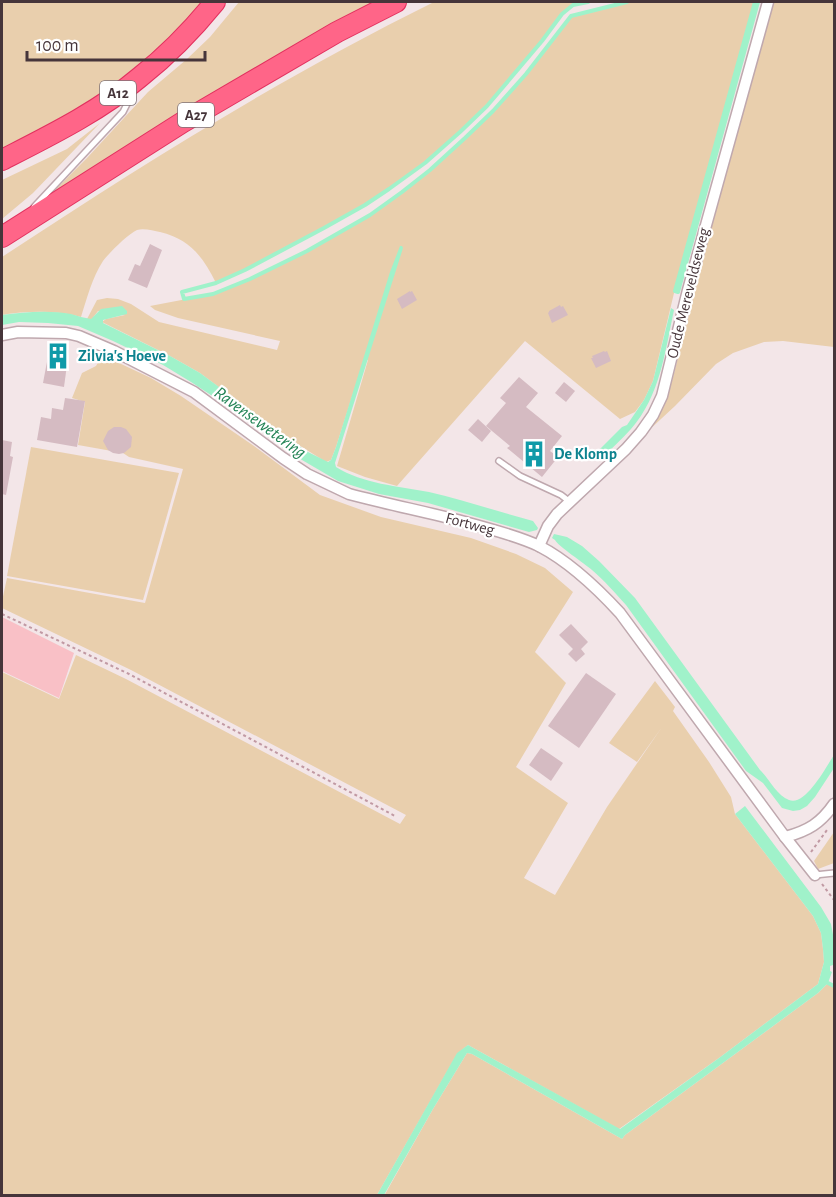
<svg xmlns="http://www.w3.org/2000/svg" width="836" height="1197" viewBox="0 0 836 1197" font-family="'Alegreya Sans',sans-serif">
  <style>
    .green { fill: #e9cfad }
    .sand { fill: #f9c0c6 }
    .water { fill: #a0f2ca }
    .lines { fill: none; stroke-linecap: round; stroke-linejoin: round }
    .stream { stroke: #a0f2ca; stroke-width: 4 }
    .building { fill: #d5bbc2 }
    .service-casing { stroke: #bfa8ae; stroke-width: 8 }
    .minor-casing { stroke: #bfa8ae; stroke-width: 13 }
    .motorway-casing { stroke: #e2315f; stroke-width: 22 }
    .path { stroke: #c199a3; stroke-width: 2; stroke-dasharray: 3 3; stroke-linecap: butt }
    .service { stroke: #fff; stroke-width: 5 }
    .minor { stroke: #fff; stroke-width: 10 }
    .motorway { stroke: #ff6588; stroke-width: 20 }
    .labels { text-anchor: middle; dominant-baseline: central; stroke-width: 4.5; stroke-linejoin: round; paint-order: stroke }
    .shield { fill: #fff; stroke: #7e7275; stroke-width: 1.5 }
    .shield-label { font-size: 15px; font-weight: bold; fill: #46353a }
    .street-label { font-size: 16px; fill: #46353a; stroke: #fff }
    .culture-label { font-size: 16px; font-weight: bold; fill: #0d838f; stroke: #fff; text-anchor: start }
    .water-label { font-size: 18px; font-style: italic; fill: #238456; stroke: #fff }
  </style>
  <rect width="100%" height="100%" fill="#f3e6e8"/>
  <g class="green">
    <path d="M 2,2 L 208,2 L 176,35 L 127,76 L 70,116 L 2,151 Z"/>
    <path d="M 239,2 L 380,2 L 38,207 L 87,158 L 148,92 L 187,59 L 210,37 Z"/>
    <path d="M 434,2 L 588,2 L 573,5 L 562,14 L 542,41 L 487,106 L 460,132 L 425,162 L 365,205 L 303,240 L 245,270 L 216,283 C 203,257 190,239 160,232 C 154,231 144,228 137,230 C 128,234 109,253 103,261 C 92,278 87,298 81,317 C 56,310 27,311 2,315 L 2,257 C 141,165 284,76 434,2 Z"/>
    <path d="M 627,2 L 755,2 L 734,80 L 680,268 L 653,381 L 644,400 L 635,412 L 620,419 L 525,341 L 397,486 L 365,477 L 337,466 L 368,360 L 364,359 L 336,447 L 331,460 L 326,462 L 286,437 L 200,373 L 170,356 L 102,322 L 106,319 L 125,315 L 98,311 L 92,319 L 87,319 L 97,300 L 107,298 L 118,299 L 131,304 L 159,322 L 277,350 L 280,341 L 178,318 L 155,310 L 150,306 L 213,294 L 250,279 L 307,251 L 370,215 L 402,192 L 430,170 L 465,138 L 493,111 L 526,74 L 571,16 Z"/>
    <path d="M 773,2 L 834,2 L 834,347 L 783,341 L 764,342 L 733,353 L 716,364 L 675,406 L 634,444 L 661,406 L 672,381 L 725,175 Z"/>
    <path d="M 100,123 L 33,193 L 2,219 L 2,180 L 67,149 Z"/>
    <path d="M 102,355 L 151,378 L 181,396 L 254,446 L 320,495 L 381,517 L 471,538 L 516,554 L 545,568 L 573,592 L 535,652 L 566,683 L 516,767 L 568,803 L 524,878 L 555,895 L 607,807 L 662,727 L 637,762 L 609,743 L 655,681 L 675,707 L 673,711 L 709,762 L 731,797 L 735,814 L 813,916 L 821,933 L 823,949 L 824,962 L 818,984 L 719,1058 L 619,1129 L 468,1045 L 457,1054 L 377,1195 L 2,1196 L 2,672 L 59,699 L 76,655 L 126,679 L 400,824 L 406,815 L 131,670 L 2,608 L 2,601 L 7,578 L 145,603 L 183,469 L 129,457 L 123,453 L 78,445 L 85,402 L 72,398 L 82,373 L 96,366 Z"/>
    <path d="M 31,447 L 179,473 L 143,600 L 7,576 Z"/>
    <path d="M 834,832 L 834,863 L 818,869 L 814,861 Z"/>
    <path d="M 828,983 L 834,986 L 834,1195 L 384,1196 L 433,1109 L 467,1053 L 472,1054 L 622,1139 L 625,1135 L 818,993 Z"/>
  </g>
  <path class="sand" d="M 2,617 L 74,653 L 59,698 L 2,671 Z"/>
  <g class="water">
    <path d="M 400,246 L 402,246 L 403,248 L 335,463 L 336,467 C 363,484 398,486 429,492 C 464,500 499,512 533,521 L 538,528 L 537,530 L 529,532 L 428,503 L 379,494 L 338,481 L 302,460 L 220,401 L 191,382 L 163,365 L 113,341 L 78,326 L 48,323 L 19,322 L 2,325 L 2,315 C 23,312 50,310 71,314 C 78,316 84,318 91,319 L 101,309 L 122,306 L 127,311 L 127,314 L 103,320 L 103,323 L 170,356 L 200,373 L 306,451 L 328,462 L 331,460 L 336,447 L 390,272 Z"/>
    <path d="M 671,308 L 674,310 C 665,352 660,396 631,429 C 622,439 611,449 601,459 L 596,453 L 622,427 L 627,425 L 644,400 L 653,381 Z"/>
    <path d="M 554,534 L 567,537 L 582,546 L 599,561 L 635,598 L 760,770 L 762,772 C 770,781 778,796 789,800 C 805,807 826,767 834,755 L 834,768 L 815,797 L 807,806 L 800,810 L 793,811 L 782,808 L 763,783 L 746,771 L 626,605 C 615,593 605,581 592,570 C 584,563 558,546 555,540 L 552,538 Z"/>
    <path d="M 745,806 L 821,907 L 831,924 L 834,940 L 834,963 L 833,965 L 830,966 L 830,971 L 832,972 L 828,983 L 818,993 L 625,1135 L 622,1139 L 472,1054 L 467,1053 L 433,1109 L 384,1195 L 377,1195 L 457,1053 L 468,1045 L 620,1129 L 719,1058 L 818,984 L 824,962 L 823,949 L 821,933 L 813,916 L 735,814 Z"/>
  </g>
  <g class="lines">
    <g class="stream">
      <path d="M 588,2 L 573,5 L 562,14 L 542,41 L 487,106 L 460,132 L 425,163 L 389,189 L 365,205 L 324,228 L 245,270 L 216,283 L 182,292 L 184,299 L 213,294 L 250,279 L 307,251 L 370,215 L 402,192 L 430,170 L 465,138 L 493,111 L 526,74 L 571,16 L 627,2"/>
      <path d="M 755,2 L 675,291 L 678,292 L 758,2"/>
      <path d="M 828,983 L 834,986"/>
    </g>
  </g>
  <g class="building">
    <path d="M 150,244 L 162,250 L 147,288 L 128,280 L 135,264 L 140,266 Z"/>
    <path d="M 410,291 L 410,292 L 412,291 L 417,300 L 402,309 L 397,299 Z"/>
    <path d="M 560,305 L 561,307 L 563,306 L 568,315 L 552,323 L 548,313 L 549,312 L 549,311 Z"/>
    <path d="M 50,346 L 69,350 L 64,387 L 43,383 Z"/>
    <path d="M 604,351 L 605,352 L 607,351 L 611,361 L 596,368 L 591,358 L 593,358 L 592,356 Z"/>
    <path d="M 519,377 L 538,393 L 526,407 L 562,436 L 550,451 L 558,457 L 542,477 L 507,448 L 510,446 L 486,426 L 506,403 L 500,398 Z"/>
    <path d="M 564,382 L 575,391 L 566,402 L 555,393 Z"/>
    <path d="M 65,398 L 85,401 L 77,447 L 37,440 L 41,417 L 51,419 L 52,408 L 63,410 Z"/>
    <path d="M 478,419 L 491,431 L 482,442 L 468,430 Z"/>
    <path d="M 114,427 L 121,427 L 126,429 L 132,437 L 131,447 L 124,453 L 119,454 L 113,453 L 108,450 L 103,441 L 108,431 Z"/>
    <path d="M 2,440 L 12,442 L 10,456 L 13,457 L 6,495 L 2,494 Z"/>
    <path d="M 571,624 L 588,642 L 581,649 L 585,654 L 576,662 L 568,654 L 573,649 L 559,635 Z"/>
    <path d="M 586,673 L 616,694 L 579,748 L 548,726 Z"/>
    <path d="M 541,748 L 563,763 L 551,781 L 529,765 Z"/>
  </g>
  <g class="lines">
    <g class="service-casing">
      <g id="service">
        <path d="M 34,207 L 123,112 L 133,92"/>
        <path d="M 499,461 L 520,476 L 561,495 L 570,502"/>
        <path d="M 815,875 L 834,873"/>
      </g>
    </g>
    <g class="minor-casing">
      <g id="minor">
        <path d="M 2,335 L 18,332 L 66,333 L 79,336 L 114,351 L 194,392 L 283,458 L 307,474 L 349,494 C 387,504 426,512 465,522 C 489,529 516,535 539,546 C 570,562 597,588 620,613 L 785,837 L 815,875"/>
        <path d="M 539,546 L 548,526 L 557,514 L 626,449 L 641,432 L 653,415 L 662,396 L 688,290 L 768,2"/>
        <path d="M 785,837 C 808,831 821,823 834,804"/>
      </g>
    </g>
    <g class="motorway-casing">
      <g id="motorway">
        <path d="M 2,160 C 49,136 100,111 140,77 C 168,55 193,29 215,2"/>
        <path d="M 2,237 L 183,122 L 337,32 L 396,2"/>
      </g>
    </g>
    <g class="path">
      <path d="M 2,614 L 129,674 L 395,816"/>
      <path d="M 811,852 L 827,830"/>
      <path d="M 822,884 L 834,900"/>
    </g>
    <use href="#service" class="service"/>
    <use href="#minor" class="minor"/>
    <use href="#motorway" class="motorway"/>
  </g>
  <defs>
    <g id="building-bare" transform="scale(2.07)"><path d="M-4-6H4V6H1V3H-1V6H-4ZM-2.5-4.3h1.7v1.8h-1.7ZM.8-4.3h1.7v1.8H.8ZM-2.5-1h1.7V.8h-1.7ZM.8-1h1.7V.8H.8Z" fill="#0f9aa8" stroke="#fff" stroke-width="2.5" paint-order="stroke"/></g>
  </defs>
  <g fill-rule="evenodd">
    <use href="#building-bare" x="58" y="356"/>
    <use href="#building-bare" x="534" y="454"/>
  </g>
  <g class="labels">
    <g class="shield">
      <rect x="100" y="81" width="36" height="24" rx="4.5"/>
      <rect x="178" y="103" width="36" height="24" rx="4.5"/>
    </g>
    <g class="shield-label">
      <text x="118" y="93">A12</text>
      <text x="196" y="115">A27</text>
    </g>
    <g class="street-label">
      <text transform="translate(688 293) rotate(-76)">Oude Mereveldseweg</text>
      <text transform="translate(470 524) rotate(15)">Fortweg</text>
    </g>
    <g class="culture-label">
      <text x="78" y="356">Zilvia's Hoeve</text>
      <text x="554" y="454">De Klomp</text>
    </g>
    <g class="water-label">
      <text transform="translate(260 423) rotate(36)">Ravensewetering</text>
    </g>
  </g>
  <rect width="836" height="1197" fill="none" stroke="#46353a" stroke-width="6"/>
  <path d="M27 51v9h178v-9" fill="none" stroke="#46353a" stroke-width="3"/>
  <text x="36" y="51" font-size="18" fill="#46353a" stroke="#ffffff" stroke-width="4.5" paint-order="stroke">100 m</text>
</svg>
